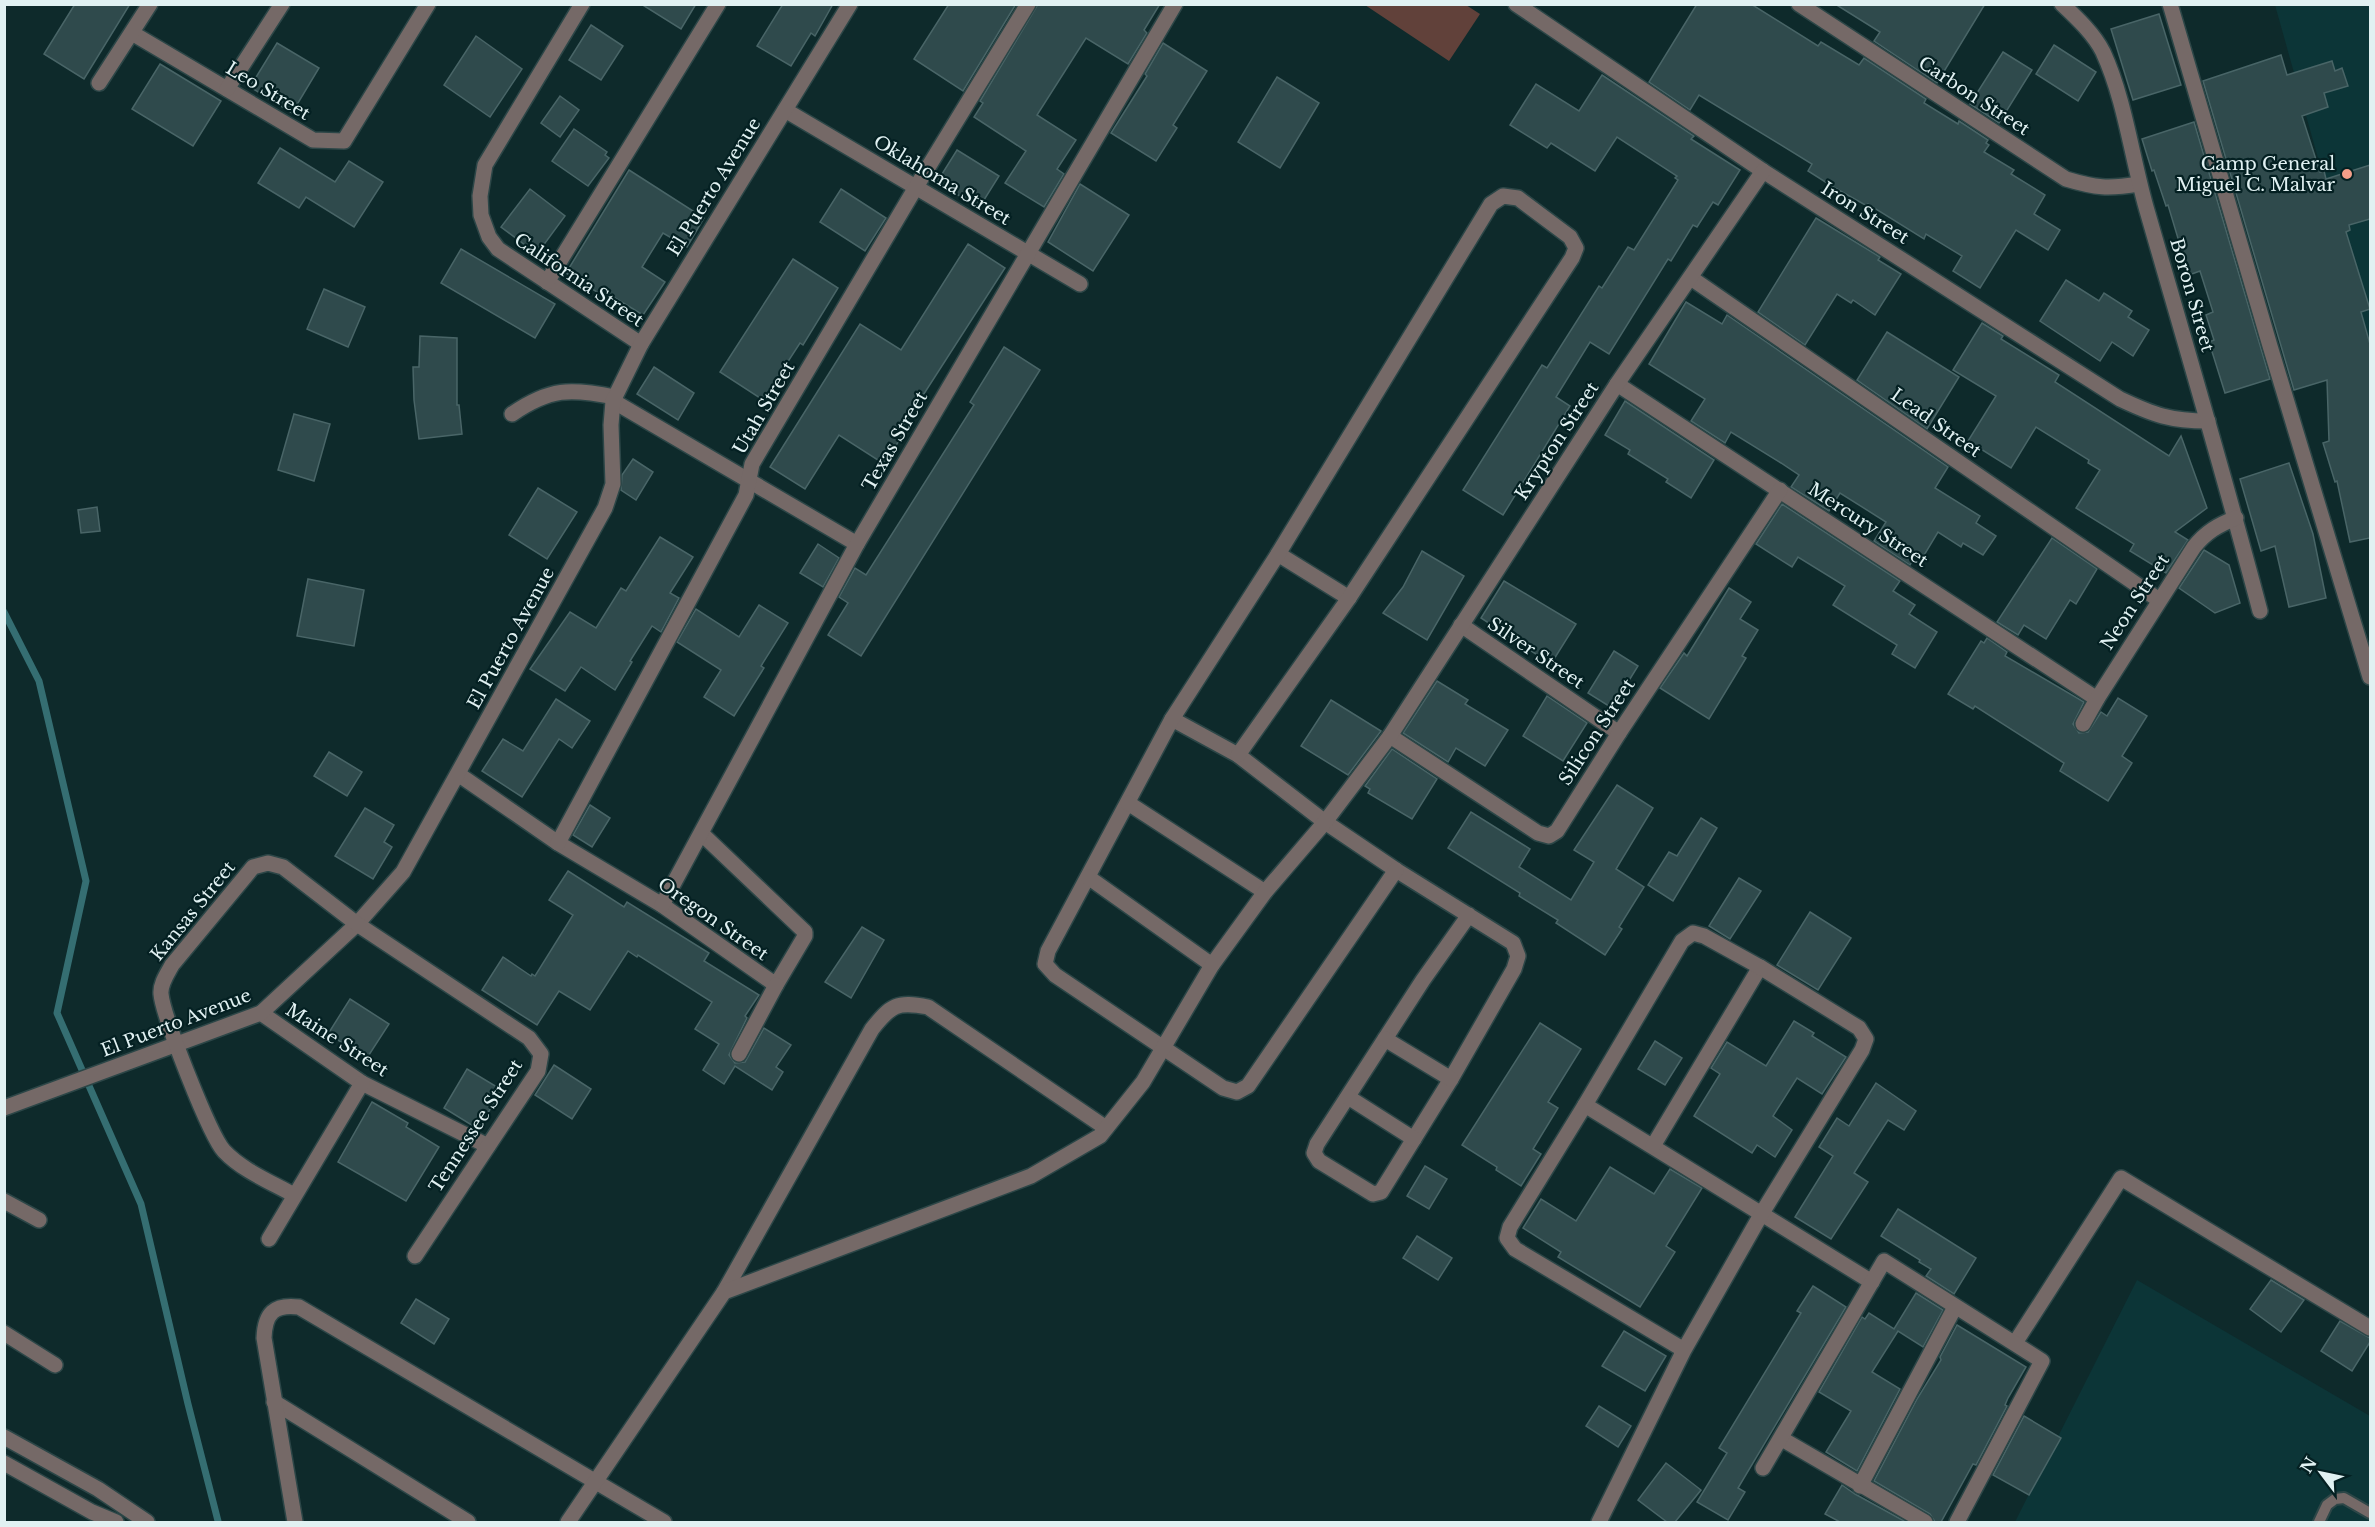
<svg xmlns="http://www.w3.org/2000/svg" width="2375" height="1527" viewBox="0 0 2375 1527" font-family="'Libre Baskerville',serif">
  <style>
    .built { fill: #0c3537 }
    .green { fill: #61413a }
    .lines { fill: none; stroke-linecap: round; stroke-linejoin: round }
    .stream { stroke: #356e72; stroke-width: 7 }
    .building { fill: #2f4a4c; stroke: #496567; stroke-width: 1.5 }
    .service-casing { stroke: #2c4647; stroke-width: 14 }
    .minor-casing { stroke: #2c4647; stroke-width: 18 }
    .service { stroke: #756967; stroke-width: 10 }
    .minor { stroke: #756967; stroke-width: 15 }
    .poi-dot { fill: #f49e89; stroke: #042022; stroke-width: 2 }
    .labels { text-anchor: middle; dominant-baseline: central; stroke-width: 4.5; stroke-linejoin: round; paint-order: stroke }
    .street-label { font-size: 18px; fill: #e1f1f2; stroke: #042022 }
    .poi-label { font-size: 18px; fill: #e1f1f2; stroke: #042022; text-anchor: end }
  </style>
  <rect width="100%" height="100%" fill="#0e2a2b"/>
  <g class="built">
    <path d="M 2275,5 L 2370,5 L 2370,343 Z"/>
    <path d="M 2137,1280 L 2370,1416 L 2370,1522 L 2015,1522 Z"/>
  </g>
  <path class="green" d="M 1365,5 L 1466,5 L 1480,14 L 1449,61 Z"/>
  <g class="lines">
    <path class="stream" d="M 4,612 L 39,681 L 86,881 L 57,1013 L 141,1204 L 188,1404 L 218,1521"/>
  </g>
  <g class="building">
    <path d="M 75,4 L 130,4 L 84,79 L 44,54 Z"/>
    <path d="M 641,4 L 696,4 L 681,29 Z"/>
    <path d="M 783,4 L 833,4 L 815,36 L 811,33 L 791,66 L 757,46 Z"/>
    <path d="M 949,4 L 1016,4 L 963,91 L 914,59 Z"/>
    <path d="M 1038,4 L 1160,4 L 1144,30 L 1147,33 L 1128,64 L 1086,38 L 1037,115 L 1076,140 L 1057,169 L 1064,174 L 1044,207 L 1005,183 L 1026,151 L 974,117 L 983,103 L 980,101 Z"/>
    <path d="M 1697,4 L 1751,4 L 1818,46 L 1821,42 L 1859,65 L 1864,58 L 1926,99 L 1924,103 L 1958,124 L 1959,121 L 1988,140 L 1986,143 L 1989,145 L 1984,152 L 2014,170 L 2011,174 L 2045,195 L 2034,214 L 2060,230 L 2048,250 L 2016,230 L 1980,288 L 1953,271 L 1962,256 L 1926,234 L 1924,239 L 1868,204 L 1867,206 L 1835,188 L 1808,171 L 1812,164 L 1699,95 L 1690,110 L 1649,82 Z"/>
    <path d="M 1835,4 L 1985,4 L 1937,83 L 1874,41 L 1880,32 Z"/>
    <path d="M 2159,14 L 2181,85 L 2133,100 L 2111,29 Z"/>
    <path d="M 591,25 L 623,46 L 601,80 L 569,60 Z"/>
    <path d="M 476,36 L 522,69 L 490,117 L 444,85 Z"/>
    <path d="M 277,43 L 319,68 L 292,113 L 250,87 Z"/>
    <path d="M 1163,43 L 1207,71 L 1173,125 L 1177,128 L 1156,161 L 1111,133 L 1147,76 L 1145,74 Z"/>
    <path d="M 2054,45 L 2096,72 L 2078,101 L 2036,74 Z"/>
    <path d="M 2003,52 L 2032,70 L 1999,123 L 1970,104 Z"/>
    <path d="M 2281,55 L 2287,75 L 2332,61 L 2335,71 L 2342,68 L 2348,86 L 2324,93 L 2328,107 L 2302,116 L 2320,172 L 2324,171 L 2326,179 L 2370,165 L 2370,219 L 2349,225 L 2350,230 L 2346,232 L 2370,309 L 2361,312 L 2370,344 L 2370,538 L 2350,542 L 2337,481 L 2335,482 L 2323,443 L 2329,441 L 2327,380 L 2294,390 L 2203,81 Z"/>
    <path d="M 160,64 L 221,101 L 193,146 L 132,109 Z"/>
    <path d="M 1602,75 L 1694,136 L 1691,139 L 1740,170 L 1718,205 L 1713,202 L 1697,227 L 1693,225 L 1671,261 L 1668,259 L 1609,354 L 1590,342 L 1556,397 L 1570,406 L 1503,515 L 1463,490 L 1542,365 L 1547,368 L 1599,286 L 1602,288 L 1628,247 L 1634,250 L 1678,180 L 1675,178 L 1677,176 L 1617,137 L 1595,171 L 1551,143 L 1547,148 L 1510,125 L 1536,84 L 1579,111 Z"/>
    <path d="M 1277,77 L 1319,103 L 1280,168 L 1238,142 Z"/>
    <path d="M 560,96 L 579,110 L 560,137 L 541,123 Z"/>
    <path d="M 2194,122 L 2270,379 L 2225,393 L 2209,342 L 2214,340 L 2206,315 L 2213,312 L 2200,271 L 2189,275 L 2168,205 L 2166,206 L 2154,170 L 2152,171 L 2142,139 Z"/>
    <path d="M 574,129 L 607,152 L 605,155 L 609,158 L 588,186 L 552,161 Z"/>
    <path d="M 280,148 L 335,182 L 349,161 L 383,182 L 354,227 L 306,197 L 299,208 L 258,183 Z"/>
    <path d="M 957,150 L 999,176 L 979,208 L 937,182 Z"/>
    <path d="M 629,170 L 704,218 L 687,247 L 663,233 L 642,267 L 665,282 L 643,315 L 607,293 L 605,297 L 566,273 Z"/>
    <path d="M 1080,184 L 1129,215 L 1093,271 L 1048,242 Z"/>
    <path d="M 530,189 L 565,216 L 537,254 L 501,227 Z"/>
    <path d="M 841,189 L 886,218 L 865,251 L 820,222 Z"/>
    <path d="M 1816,218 L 1880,257 L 1878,260 L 1901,274 L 1875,315 L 1853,300 L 1851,303 L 1837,294 L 1805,345 L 1758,312 Z"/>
    <path d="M 968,244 L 1005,268 L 900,431 L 904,433 L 884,464 L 839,435 L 805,489 L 770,467 L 860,324 L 901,350 Z"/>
    <path d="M 461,249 L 555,304 L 535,338 L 441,283 Z"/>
    <path d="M 793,259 L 838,288 L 803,345 L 800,343 L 763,400 L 720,372 Z"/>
    <path d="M 2066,280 L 2099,301 L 2104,293 L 2132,311 L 2128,317 L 2149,330 L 2133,356 L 2112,342 L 2100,361 L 2040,321 Z"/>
    <path d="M 324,289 L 365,307 L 348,347 L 307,329 Z"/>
    <path d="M 1686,302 L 1722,324 L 1727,315 L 1948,467 L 1935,488 L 1980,516 L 1976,523 L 1996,536 L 1983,555 L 1963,543 L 1961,547 L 1938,532 L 1923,557 L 1917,553 L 1910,565 L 1874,541 L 1886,522 L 1840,493 L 1829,511 L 1791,487 L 1799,475 L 1781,463 L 1731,432 L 1725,443 L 1691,421 L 1705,399 L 1649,364 Z"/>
    <path d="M 1982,323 L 2003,336 L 2001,339 L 2059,375 L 2055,382 L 2169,456 L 2181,436 L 2207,508 L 2175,532 L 2188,540 L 2166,573 L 2130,551 L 2134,544 L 2076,508 L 2100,470 L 2088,463 L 2089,460 L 2036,427 L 2011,468 L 1968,441 L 1996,396 L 1953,370 Z"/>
    <path d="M 1887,332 L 1959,377 L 1927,429 L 1857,380 Z"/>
    <path d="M 420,336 L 457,338 L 457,405 L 459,405 L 462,434 L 419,439 L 414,400 L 413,367 L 419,367 Z"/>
    <path d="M 1004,347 L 1040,370 L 861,656 L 828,635 L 848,603 L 839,597 L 855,568 L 866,575 L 974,405 L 970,402 Z"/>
    <path d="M 654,367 L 694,393 L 678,420 L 637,394 Z"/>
    <path d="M 1625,401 L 1714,460 L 1691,498 L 1666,482 L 1668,479 L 1628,454 L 1630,450 L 1605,435 Z"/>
    <path d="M 294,414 L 330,424 L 314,481 L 278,470 Z"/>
    <path d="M 633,459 L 653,472 L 636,500 L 621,490 L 622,475 Z"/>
    <path d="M 2289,463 L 2313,534 L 2326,598 L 2289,607 L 2275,546 L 2261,551 L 2240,479 Z"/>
    <path d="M 538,488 L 577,512 L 547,559 L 509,535 Z"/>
    <path d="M 1782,504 L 1900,581 L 1893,591 L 1915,605 L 1909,614 L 1937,632 L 1915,668 L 1892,654 L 1897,645 L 1833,605 L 1845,586 L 1798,557 L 1792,567 L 1756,544 Z"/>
    <path d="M 97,507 L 100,531 L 81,533 L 78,510 Z"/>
    <path d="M 660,537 L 693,557 L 670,593 L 679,598 L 661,632 L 652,626 L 630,661 L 632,662 L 615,690 L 581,667 L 565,691 L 530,669 L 570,612 L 596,628 L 621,588 L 626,591 Z"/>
    <path d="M 2052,538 L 2097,569 L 2076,604 L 2070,600 L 2046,639 L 2024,625 L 2018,635 L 1997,622 Z"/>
    <path d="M 818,544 L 839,558 L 823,587 L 800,573 Z"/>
    <path d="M 2204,550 L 2229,565 L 2240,603 L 2215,613 L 2179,588 Z"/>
    <path d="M 1422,551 L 1464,576 L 1427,640 L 1383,613 L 1403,587 Z"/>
    <path d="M 308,579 L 364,590 L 354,646 L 297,636 Z"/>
    <path d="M 1504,581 L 1576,624 L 1551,664 L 1481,618 Z"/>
    <path d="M 1729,588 L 1751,602 L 1740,619 L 1758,630 L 1742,656 L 1746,658 L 1709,719 L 1660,688 L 1684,653 L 1687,656 Z"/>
    <path d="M 759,605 L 788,623 L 761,666 L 764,668 L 734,716 L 704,697 L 721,670 L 677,642 L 696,609 L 739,637 Z"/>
    <path d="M 1987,638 L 2007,652 L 2005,656 L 2084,702 L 2073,724 L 2079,733 L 2088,732 L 2101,712 L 2107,716 L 2118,698 L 2147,716 L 2122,756 L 2132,763 L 2108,801 L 2060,771 L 2064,763 L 1975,706 L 1973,709 L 1948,694 L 1981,641 L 1984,643 Z"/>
    <path d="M 1614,651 L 1638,666 L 1612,708 L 1588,693 Z"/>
    <path d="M 1437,681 L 1468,700 L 1465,704 L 1508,730 L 1485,766 L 1456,748 L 1448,762 L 1403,733 Z"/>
    <path d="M 1547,696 L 1587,723 L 1563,761 L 1523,736 Z"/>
    <path d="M 556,699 L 590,721 L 572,748 L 559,739 L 522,797 L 482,771 L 503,739 L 523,751 Z"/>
    <path d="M 1331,700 L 1381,731 L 1348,775 L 1301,746 Z"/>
    <path d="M 1392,749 L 1437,779 L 1412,819 L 1368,793 L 1370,789 L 1365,786 Z"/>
    <path d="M 329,752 L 362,772 L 347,796 L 314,776 Z"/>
    <path d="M 1617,785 L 1653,808 L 1616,869 L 1644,887 L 1619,927 L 1622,929 L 1605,955 L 1556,923 L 1558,920 L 1519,896 L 1520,893 L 1448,848 L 1471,812 L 1530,849 L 1519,867 L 1571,900 L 1594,862 L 1574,850 Z"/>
    <path d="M 590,805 L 610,818 L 592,847 L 573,835 Z"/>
    <path d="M 365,808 L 394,825 L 384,842 L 392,847 L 373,879 L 335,856 Z"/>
    <path d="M 1701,818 L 1717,828 L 1673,901 L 1648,885 L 1669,852 L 1677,856 Z"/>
    <path d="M 568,871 L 624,907 L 627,902 L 709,953 L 704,961 L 759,995 L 745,1016 L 747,1018 L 729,1055 L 735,1063 L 745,1062 L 764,1028 L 791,1045 L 776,1067 L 783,1072 L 772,1090 L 735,1066 L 724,1084 L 703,1070 L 719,1044 L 695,1029 L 712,1002 L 638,955 L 637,957 L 628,951 L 590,1010 L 559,991 L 537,1025 L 482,990 L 503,957 L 531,976 L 532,974 L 535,976 L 573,915 L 549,900 Z"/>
    <path d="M 1739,878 L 1761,891 L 1730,939 L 1709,926 Z"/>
    <path d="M 1810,912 L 1851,938 L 1818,990 L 1777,965 Z"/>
    <path d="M 862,927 L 884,940 L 851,998 L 825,982 Z"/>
    <path d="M 350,999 L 389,1024 L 367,1058 L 328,1034 Z"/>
    <path d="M 1794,1021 L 1814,1033 L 1812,1036 L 1846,1057 L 1822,1094 L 1797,1078 L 1773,1116 L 1792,1130 L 1775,1157 L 1757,1145 L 1752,1153 L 1694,1116 L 1720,1074 L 1711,1068 L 1727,1042 L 1766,1066 Z"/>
    <path d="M 1540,1023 L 1581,1049 L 1548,1102 L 1558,1108 L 1533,1149 L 1541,1154 L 1521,1186 L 1496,1170 L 1497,1167 L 1462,1145 Z"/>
    <path d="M 1655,1041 L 1682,1058 L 1665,1085 L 1638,1069 Z"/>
    <path d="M 554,1065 L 591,1089 L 572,1119 L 535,1095 Z"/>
    <path d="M 467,1069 L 502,1090 L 478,1129 L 444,1108 Z"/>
    <path d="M 1876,1083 L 1916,1111 L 1904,1130 L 1888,1120 L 1854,1173 L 1868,1182 L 1831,1239 L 1795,1217 L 1833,1156 L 1819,1147 L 1837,1118 L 1849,1126 Z"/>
    <path d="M 372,1102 L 408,1123 L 406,1127 L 439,1147 L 406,1201 L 338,1162 Z"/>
    <path d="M 1425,1166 L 1447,1179 L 1429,1209 L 1407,1196 Z"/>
    <path d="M 1610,1167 L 1654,1194 L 1670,1169 L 1702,1188 L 1666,1246 L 1675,1252 L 1640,1307 L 1558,1257 L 1561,1252 L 1523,1228 L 1541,1199 L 1576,1221 Z"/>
    <path d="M 1898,1209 L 1976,1258 L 1954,1294 L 1926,1276 L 1931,1269 L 1919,1262 L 1920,1260 L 1881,1236 Z"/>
    <path d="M 1417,1236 L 1452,1258 L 1438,1280 L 1403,1258 Z"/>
    <path d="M 2271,1280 L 2304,1300 L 2281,1332 L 2250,1309 Z"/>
    <path d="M 1813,1286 L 1846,1307 L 1738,1488 L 1745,1492 L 1728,1520 L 1697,1502 L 1727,1453 L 1719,1448 L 1801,1313 L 1797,1311 Z"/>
    <path d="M 1916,1293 L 1943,1310 L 1923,1347 L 1898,1331 L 1872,1372 L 1900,1389 L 1857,1471 L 1826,1452 L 1851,1411 L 1819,1392 L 1862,1317 L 1865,1319 L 1869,1313 L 1894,1329 Z"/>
    <path d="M 416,1299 L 449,1319 L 434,1344 L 401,1323 Z"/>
    <path d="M 2340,1321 L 2370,1338 L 2370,1342 L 2352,1371 L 2321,1351 Z"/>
    <path d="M 1957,1325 L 2026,1367 L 2008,1398 L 2005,1405 L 2007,1406 L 1976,1465 L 1973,1464 L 1941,1522 L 1935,1522 L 1930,1514 L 1874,1481 L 1917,1399 L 1941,1360 L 1940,1357 Z"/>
    <path d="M 1624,1331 L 1666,1356 L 1645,1391 L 1602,1366 Z"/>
    <path d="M 1599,1406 L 1631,1426 L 1618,1447 L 1586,1426 Z"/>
    <path d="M 2024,1416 L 2061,1438 L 2029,1495 L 1993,1475 Z"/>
    <path d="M 1666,1463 L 1701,1490 L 1675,1522 L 1667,1522 L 1638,1500 Z"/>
    <path d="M 1842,1485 L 1855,1494 L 1906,1522 L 1840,1522 L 1825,1514 Z"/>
  </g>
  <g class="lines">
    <g class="service-casing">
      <path id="service" d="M 2319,1522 L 2327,1505 L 2335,1499 L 2344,1498 L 2370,1513"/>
    </g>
    <g class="minor-casing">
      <g id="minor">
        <path d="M 582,4 L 485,165 L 480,196 L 481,215 L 489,237 L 498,249 L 641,344"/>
        <path d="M 1516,4 L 1763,171 L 2120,399 C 2154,415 2170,421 2208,421"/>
        <path d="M 1799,4 L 2066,179 C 2096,188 2108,189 2139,184"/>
        <path d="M 2062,4 C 2077,18 2094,34 2103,52 C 2126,102 2132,161 2148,214 C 2186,346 2225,478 2260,611"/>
        <path d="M 2170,4 L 2270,346 L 2370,677"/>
        <path d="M 132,33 L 313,140 L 344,141 L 428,4"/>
        <path d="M 99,83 L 150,4"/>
        <path d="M 227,89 L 282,4"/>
        <path d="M 785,110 L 1080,284"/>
        <path d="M 1691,278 L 2159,600"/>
        <path d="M 547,282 L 718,4"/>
        <path d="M 1617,384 L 2097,699"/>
        <path d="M 613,401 L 857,544"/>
        <path d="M 512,414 C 550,388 570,388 615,397"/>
        <path d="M 1278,554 L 1349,598"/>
        <path d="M 1461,625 L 1619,733"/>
        <path d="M 1172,719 L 1238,755 L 1325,822 L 1396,870 L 1513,943 L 1518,956 L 1514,969 L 1451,1079 L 1381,1192 L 1373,1194 L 1319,1161 L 1314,1153 L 1317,1144 L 1423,980 L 1469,915"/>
        <path d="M 2083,724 L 2097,699 L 2194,547 C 2206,532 2218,525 2236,518"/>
        <path d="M 1390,736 L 1538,833 L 1549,836 L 1557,831 L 1619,733 L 1780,490"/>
        <path d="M 1238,755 L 1349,598 L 1572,258 L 1576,248 L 1570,237 L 1518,198 L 1503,196 L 1491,204 L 1278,554 L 1172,719 L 1048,951 L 1045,964 L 1055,975 L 1223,1088 L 1237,1092 L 1248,1086 L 1396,870"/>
        <path d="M 458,774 L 558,843 L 662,905 L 776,985 L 805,936 L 805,932 L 702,834"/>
        <path d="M 1128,803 L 1265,892"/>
        <path d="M 558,843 L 746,495 L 752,464 L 916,187 L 1028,4"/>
        <path d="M 1088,877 L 1212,965"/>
        <path d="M 662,905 L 857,544 L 1175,4"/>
        <path d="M 261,1013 L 362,1083 L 488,1146"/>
        <path d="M 1385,1039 L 1451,1079"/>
        <path d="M 739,1054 L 776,985"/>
        <path d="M 1348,1097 L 1414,1139"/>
        <path d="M 1585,1105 L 1872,1282"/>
        <path d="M 4,1108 L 261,1013 L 357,924 L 403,872 L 605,508 L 613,484 L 611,425 L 613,401 L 641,344 L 850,4"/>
        <path d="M 1653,1146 L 1760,967"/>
        <path d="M 294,1195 C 271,1182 243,1171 224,1151 C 210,1136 163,1016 161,994 C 160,984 167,974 172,965 L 253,867 L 268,863 L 283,867 L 357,924 L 529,1038 L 541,1054 L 538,1071 L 415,1256"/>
        <path d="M 4,1201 L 39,1220"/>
        <path d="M 269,1239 L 362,1083"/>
        <path d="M 724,1292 L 872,1029 C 891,1005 897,1001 928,1007 L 1106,1128"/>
        <path d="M 4,1333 L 55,1365"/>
        <path d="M 2015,1343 L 2121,1178 L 2370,1328"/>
        <path d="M 274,1402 L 468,1522"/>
        <path d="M 4,1437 L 98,1489 L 147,1522"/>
        <path d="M 1782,1439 L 1925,1522"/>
        <path d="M 4,1463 L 92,1512 L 116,1522"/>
        <path d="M 1763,1468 L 1884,1261 L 2042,1361 L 1957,1522"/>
        <path d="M 1860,1486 L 1955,1307"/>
        <path d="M 295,1522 L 264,1338 C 265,1313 274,1304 299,1307 L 664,1522"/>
        <path d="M 568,1522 L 724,1292 L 1031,1176 L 1100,1136 L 1143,1082 L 1212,965 L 1265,892 L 1325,822 L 1390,736 L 1617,384 L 1763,171"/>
        <path d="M 1599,1522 L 1684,1350 L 1762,1213 L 1862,1050 L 1866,1039 L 1859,1028 L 1760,967 L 1704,936 L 1693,933 L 1682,941 L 1585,1105 L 1510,1227 L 1507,1238 L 1515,1249 L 1684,1350"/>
      </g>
    </g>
    <use href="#service" class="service"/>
    <use href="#minor" class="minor"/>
  </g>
  <circle class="poi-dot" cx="2347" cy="174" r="6"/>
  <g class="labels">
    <g class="street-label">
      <text transform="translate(268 91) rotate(31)">Leo Street</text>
      <text transform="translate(1974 96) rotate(33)">Carbon Street</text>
      <text transform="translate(942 180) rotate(31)">Oklahoma Street</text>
      <text transform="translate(714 187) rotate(-58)">El Puerto Avenue</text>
      <text transform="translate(1865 213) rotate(32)">Iron Street</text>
      <text transform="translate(579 280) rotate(34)">California Street</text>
      <text transform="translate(2192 295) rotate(74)">Boron Street</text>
      <text transform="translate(764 408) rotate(-60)">Utah Street</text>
      <text transform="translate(1936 423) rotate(35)">Lead Street</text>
      <text transform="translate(895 441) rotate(-60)">Texas Street</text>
      <text transform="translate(1557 441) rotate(-57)">Krypton Street</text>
      <text transform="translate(1868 525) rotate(33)">Mercury Street</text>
      <text transform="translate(2135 602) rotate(-57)">Neon Street</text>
      <text transform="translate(511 638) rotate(-61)">El Puerto Avenue</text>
      <text transform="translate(1536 653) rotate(34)">Silver Street</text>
      <text transform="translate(1597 732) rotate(-57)">Silicon Street</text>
      <text transform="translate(193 911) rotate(-51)">Kansas Street</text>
      <text transform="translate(713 919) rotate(35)">Oregon Street</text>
      <text transform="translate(176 1023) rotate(-21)">El Puerto Avenue</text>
      <text transform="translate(337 1040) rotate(33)">Maine Street</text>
      <text transform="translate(476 1126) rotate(-57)">Tennessee Street</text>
    </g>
    <g class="poi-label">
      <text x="2335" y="164">Camp General<tspan x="2335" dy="21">Miguel C. Malvar</tspan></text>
    </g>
  </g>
  <rect width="2375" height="1527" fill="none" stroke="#e1f1f2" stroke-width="12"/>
  <g transform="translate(2321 1473) rotate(302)" stroke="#042022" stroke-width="4.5" paint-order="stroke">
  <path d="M0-4.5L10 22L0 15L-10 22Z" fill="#e1f1f2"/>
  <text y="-9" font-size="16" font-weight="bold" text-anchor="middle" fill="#e1f1f2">N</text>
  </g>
</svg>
